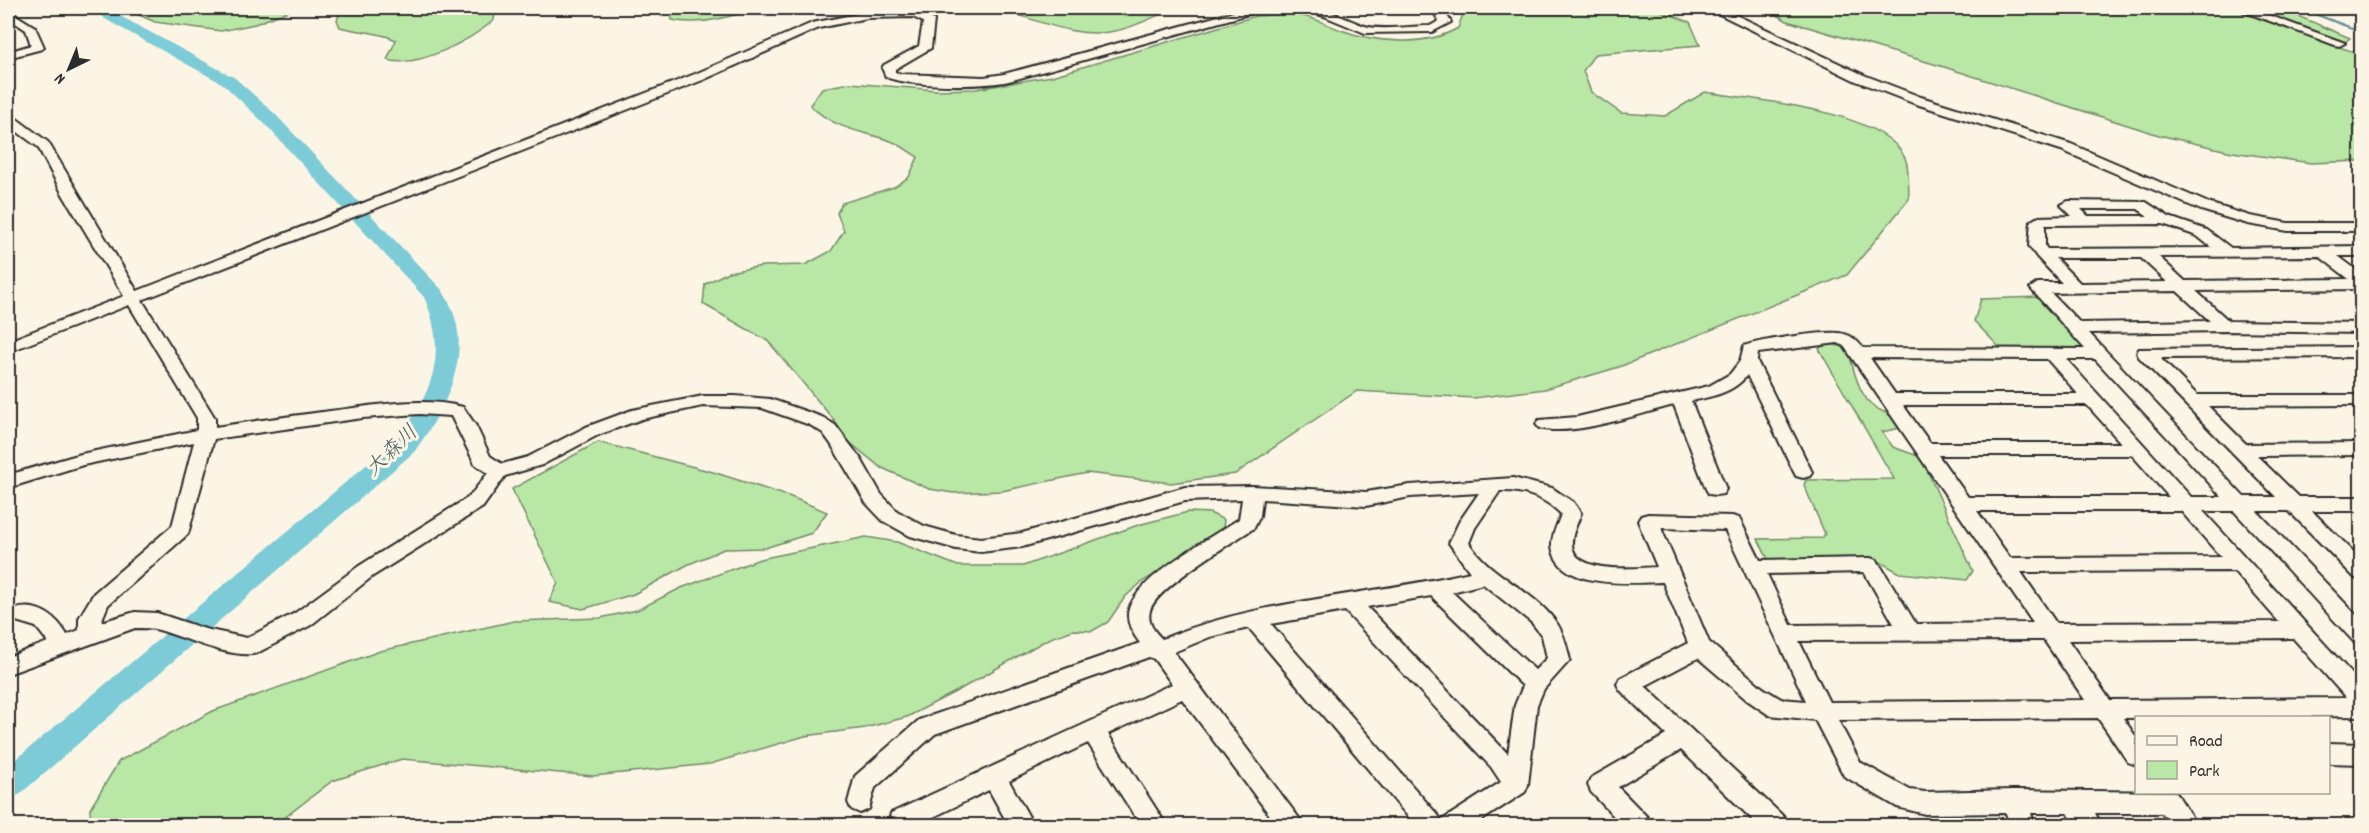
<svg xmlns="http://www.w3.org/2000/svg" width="2369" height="833" viewBox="0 0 2369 833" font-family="Dekko,'Klee One',sans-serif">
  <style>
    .green { fill: #b9e7a6; stroke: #728968; stroke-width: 1.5 }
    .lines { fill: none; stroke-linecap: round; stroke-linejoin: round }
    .stream { stroke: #5c8b92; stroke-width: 2 }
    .river { fill: #7ccbd7; fill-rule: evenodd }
    .minor-casing { stroke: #2b2b2b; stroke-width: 4 }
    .minor { fill: #fcf5e5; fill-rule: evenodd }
    .labels { text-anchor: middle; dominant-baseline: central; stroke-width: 6; stroke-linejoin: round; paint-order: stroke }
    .water-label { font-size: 21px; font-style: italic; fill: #435b5f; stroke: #fcf5e5 }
  </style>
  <rect width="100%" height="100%" fill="#fcf5e5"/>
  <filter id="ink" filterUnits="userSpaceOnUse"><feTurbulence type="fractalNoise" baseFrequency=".0167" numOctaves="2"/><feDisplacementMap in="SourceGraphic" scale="12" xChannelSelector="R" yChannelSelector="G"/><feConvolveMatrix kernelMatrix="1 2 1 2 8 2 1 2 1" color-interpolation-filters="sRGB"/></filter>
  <g filter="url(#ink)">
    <g class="green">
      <path d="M 129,8 L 296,8 L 255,24 L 221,31 L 155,22 L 139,15 Z"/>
      <path d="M 342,8 L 440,8 L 459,12 L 495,12 L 494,20 C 471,40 417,69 387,60 L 396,40 C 380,32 358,32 340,27 L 337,20 Z"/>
      <path d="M 676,8 L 755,8 C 731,17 698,26 672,20 L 671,14 Z"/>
      <path d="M 993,8 L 1176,8 C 1156,15 1137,27 1115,31 C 1074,40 1033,17 993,8 Z"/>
      <path d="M 1462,8 L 1653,8 L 1690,22 L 1700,45 L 1595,54 L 1583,71 L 1591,92 L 1621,113 L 1665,116 L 1705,92 C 1753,100 1884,110 1905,158 C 1910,169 1908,187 1909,199 L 1847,275 L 1619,367 L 1545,389 L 1474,398 L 1357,391 L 1235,474 L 1171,483 L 1087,473 L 1002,491 L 953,493 L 929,489 L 880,467 L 848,441 L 833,419 L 768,341 L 703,304 L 705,284 L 728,272 L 763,266 L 805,265 L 831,251 L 844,231 L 837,213 L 842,203 L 894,187 L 909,177 L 918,157 C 908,151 898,143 888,140 C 860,131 832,128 810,105 L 822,88 L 850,83 L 937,90 L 976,89 L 1052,76 L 1256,16 C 1271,15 1287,13 1302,16 C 1316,18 1327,25 1341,30 C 1376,43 1426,47 1458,28 L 1463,14 Z"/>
      <path d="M 1766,8 L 2279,8 L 2350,38 L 2339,47 L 2361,54 L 2361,161 L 2311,163 L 2232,152 L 2159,135 L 1944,67 L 1787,21 Z"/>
      <path d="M 2041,297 L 2094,352 L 2004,352 L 1974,321 L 1981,299 Z"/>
      <path d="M 1826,343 L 1848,348 C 1852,364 1858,393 1871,404 C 1885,416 1889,409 1900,428 L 1882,432 L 1893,447 L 1921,457 L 1973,571 L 1967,580 L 1900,573 L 1873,558 L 1768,559 L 1758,539 L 1822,538 L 1825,534 L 1804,485 L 1806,480 L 1894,479 L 1819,349 Z"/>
      <path d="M 598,442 L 713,472 L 791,497 L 827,512 L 812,533 L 765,548 L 724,549 L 687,565 L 634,594 L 583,609 L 549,602 L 558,583 L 512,489 Z"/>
      <path d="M 1188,512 L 1210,513 L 1224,520 L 1223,528 L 1213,538 L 1142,582 L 1125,597 L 1108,622 L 1092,631 L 1073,630 L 1048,639 L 959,690 L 907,717 L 865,728 L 805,736 L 710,764 L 593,776 L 402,759 L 332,781 L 275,825 L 91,825 L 90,809 L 119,761 L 213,711 L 380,651 L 514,621 L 600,618 L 637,610 L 681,588 L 760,559 L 866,537 L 897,542 L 958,566 L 1023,566 L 1138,525 Z"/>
    </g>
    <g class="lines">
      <path class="stream" d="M 2299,8 L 2362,32"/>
      <path class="river" d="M 97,8 L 111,8 L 122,17 L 235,78 L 275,114 L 442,290 C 479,345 448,406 414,452 L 19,795 L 8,799 L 8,766 L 396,440 C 432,395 449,353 424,297 L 263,122 L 223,84 L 112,23 L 104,18 Z"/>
      <g class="minor-casing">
        <g id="minor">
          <path d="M 1248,8 L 1265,8 L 1263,10 L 1009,81 C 983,87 909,87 886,77 L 882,68 L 884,65 L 919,46 L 923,22 L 913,17 L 867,18 L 819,28 L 703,80 L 142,300 L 215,418 L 215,427 C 253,421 292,416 330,411 C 372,406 421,396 463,407 L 476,426 L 490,456 L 502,464 L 528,457 L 586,427 L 632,410 L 703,396 L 735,396 L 770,399 L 822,417 L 835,425 L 861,459 L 881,494 L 897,511 L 924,526 L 956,535 L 981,538 L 1022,533 L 1185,487 L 1253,486 L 1366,492 L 1410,485 L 1513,478 L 1552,488 L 1573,502 L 1581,513 C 1578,523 1571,534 1572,545 C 1575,575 1636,568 1657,567 L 1638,521 L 1641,516 L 1648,514 L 1732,516 L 1739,518 L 1760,560 L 1870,558 L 1877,560 L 1916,624 L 2033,623 L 1844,346 L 1838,343 L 1758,353 L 1757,361 L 1812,472 L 1810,476 L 1803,478 L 1796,476 L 1794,472 L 1747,375 C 1734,393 1710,397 1691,401 L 1726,489 L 1723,494 L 1716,495 L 1709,494 L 1706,489 L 1674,405 C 1639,414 1573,437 1539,428 L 1536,424 L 1539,420 L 1577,417 L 1709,386 L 1730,374 L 1740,361 L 1744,346 C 1761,340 1821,331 1839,333 C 1850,334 1857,340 1863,348 L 2085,349 L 2030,288 L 2038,283 L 2062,283 L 2037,257 L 2029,246 L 2031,221 L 2038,217 L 2072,216 L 2061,205 L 2068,201 L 2146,202 L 2169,217 L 2207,230 L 2231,248 L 2362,246 L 2362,256 L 2338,256 L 2362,274 L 2362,289 L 2196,291 L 2229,321 L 2362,323 L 2362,333 L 2225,331 L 2089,333 L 2244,497 L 2276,497 L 2139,357 L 2137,353 L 2139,349 L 2362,347 L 2362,357 L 2160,358 L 2197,395 L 2362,395 L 2362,405 L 2208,406 L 2246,444 L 2362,443 L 2362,455 L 2257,456 L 2299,497 L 2362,497 L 2362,511 L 2312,511 L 2362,560 L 2362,580 L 2355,578 L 2289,511 L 2257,511 L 2362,621 L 2362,644 L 2354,642 L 2234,511 L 2203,511 L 2362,685 L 2362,716 L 2123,718 L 2136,737 L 2136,765 L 2128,762 L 2098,718 L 1838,720 L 1860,762 L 1910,790 L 1925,792 L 2014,790 L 2176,792 L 2197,826 L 2171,826 L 2162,813 L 2095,813 L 2102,826 L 2076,826 L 2068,813 L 2031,813 L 2035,826 L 2010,826 L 2006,813 L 1925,814 L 1897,807 L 1844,776 L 1815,720 L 1769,715 L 1747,700 L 1698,658 L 1645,686 L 1785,818 L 1788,826 L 1759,826 L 1681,750 L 1618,787 L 1648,818 L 1651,826 L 1623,826 L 1591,792 L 1588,785 L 1591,778 L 1666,735 L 1620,690 L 1617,684 L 1620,678 L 1688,643 L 1663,582 C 1631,583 1557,590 1552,546 C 1551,535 1558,524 1561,514 C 1544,497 1523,490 1500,491 L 1475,528 L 1469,543 C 1492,578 1535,590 1558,625 C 1565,636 1567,648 1570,660 L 1544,689 L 1537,705 L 1528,785 L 1525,792 L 1473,826 L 1416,826 L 1249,628 L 1210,637 L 1174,652 L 1305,826 L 1278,826 L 1182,699 L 1108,734 L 1167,826 L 1141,826 L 1088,743 L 1009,781 L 1034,826 L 1009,826 L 989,790 L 915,826 L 888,826 L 891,813 L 1172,684 L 1154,659 L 1149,657 L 935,734 L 875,788 L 869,809 L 860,813 L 851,809 L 848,802 L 855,776 L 919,720 L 1140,643 C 1133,634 1125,621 1129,609 C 1139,576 1210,538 1239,519 L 1242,499 L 1185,501 L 1022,547 L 981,552 L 956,549 L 910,536 L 883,521 L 866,503 L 831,444 L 823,433 L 810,425 L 762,408 L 703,406 L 642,419 L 598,435 L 542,465 L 505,476 L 483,507 L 373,576 L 311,625 L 257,653 C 234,660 183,637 159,630 C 152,628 143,628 135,628 L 8,674 L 8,657 L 48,642 L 36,627 L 16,621 L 13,615 L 16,609 C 38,603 57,617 67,635 L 79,630 L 79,618 L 94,593 L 172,526 L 194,442 L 83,465 L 8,488 L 8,475 L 81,454 L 197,430 L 197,418 L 129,305 L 8,352 L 8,341 L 124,296 L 62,193 L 38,147 L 8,125 L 8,115 L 13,116 L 48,142 L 137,291 L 695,74 L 812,23 L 867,12 L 915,11 L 934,20 L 931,48 L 895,69 L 895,72 L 901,74 L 984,77 L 1004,74 ZM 2081,209 L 2138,209 L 2148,216 L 2088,216 ZM 2163,224 L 2197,236 L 2212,248 L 2047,249 L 2045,246 L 2045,225 ZM 2319,256 L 2349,279 L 2185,281 L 2159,257 ZM 2055,258 L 2141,258 L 2167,282 L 2080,283 ZM 2177,291 L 2210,321 L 2080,323 L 2051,293 ZM 1870,358 L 2047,359 L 2078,394 L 1895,394 ZM 2066,359 L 2095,359 L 2222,497 L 2191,497 ZM 1903,405 L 2087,405 L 2121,443 L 1930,443 ZM 419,414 L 451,416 L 475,464 L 488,473 L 469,497 L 359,566 L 295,613 L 247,638 L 205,629 L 157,613 L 135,612 L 101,622 L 108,605 L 188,534 L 214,439 L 363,418 ZM 1938,455 L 2132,455 L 2169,497 L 1968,497 ZM 1479,493 L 1459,522 L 1449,543 L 1470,572 C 1368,596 1259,599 1162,639 C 1154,631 1147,623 1150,611 C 1154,589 1233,542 1254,528 L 1260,516 L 1262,499 L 1366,506 L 1410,497 ZM 1977,511 L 2181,511 L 2221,557 L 2010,558 ZM 1661,528 L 1725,530 L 1806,701 L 1781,699 L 1763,688 L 1709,642 ZM 2234,571 L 2279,622 L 2056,623 L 2021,572 ZM 1864,572 L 1894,624 L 1791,625 L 1767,574 ZM 1483,584 L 1532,623 L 1542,636 L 1547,658 L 1535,670 L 1452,592 ZM 1431,596 L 1523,686 L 1515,705 L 1508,754 L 1367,607 ZM 1345,611 L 1491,767 L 1501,782 L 1442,820 L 1271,624 ZM 2293,638 L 2346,698 L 2110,700 L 2068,640 ZM 2044,640 L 2085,700 L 1829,702 L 1799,641 Z"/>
          <path d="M 1298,8 C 1324,5 1341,18 1365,26 C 1380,31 1412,26 1430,26 L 1439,21 L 1431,8 L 1442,8 L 1451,22 L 1432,32 L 1365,33 L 1324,16 Z"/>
          <path d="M 1707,8 L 1721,8 L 1864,75 L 1921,97 L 2071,144 L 2211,204 L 2250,216 L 2288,223 L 2362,223 L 2362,231 L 2288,231 L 2248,224 L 2201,210 L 2061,150 L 1913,103 L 1856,81 Z"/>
          <path d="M 2234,8 L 2249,8 L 2345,43 L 2339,46 L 2335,45 Z"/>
          <path d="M 8,10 L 35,27 L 44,47 L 42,49 L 8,58 L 8,52 L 31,45 L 26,30 L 8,18 Z"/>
          <path d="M 2328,743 L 2362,744 L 2362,764 L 2328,763 Z"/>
        </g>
      </g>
      <use href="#minor" class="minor"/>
    </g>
  </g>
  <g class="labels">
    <g class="water-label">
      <text transform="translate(393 452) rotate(-44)">大森川</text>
    </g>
  </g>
  <rect width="2369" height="833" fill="none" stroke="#fcf5e5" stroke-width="30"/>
  <rect x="15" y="15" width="2339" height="803" fill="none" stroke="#2b2b2b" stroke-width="2" filter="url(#ink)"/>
  <rect x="2135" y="716" width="195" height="78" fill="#fcf5e5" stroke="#a8a49b" stroke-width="1.5"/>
  <rect x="2147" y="736" width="30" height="9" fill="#fcf5e5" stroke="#a8a49b" stroke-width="1.5"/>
  <text x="2189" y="746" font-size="18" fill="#2b2b2b">Road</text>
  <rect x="2147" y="761" width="30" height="18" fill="#b9e7a6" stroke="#a8a49b" stroke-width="1.5"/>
  <text x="2189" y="776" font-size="18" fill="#2b2b2b">Park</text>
  <g transform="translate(69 69) rotate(223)" stroke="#fcf5e5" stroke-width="4.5" paint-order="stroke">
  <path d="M0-4.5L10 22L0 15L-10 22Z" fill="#2b2b2b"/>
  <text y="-9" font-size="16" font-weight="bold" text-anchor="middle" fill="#2b2b2b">N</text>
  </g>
</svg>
